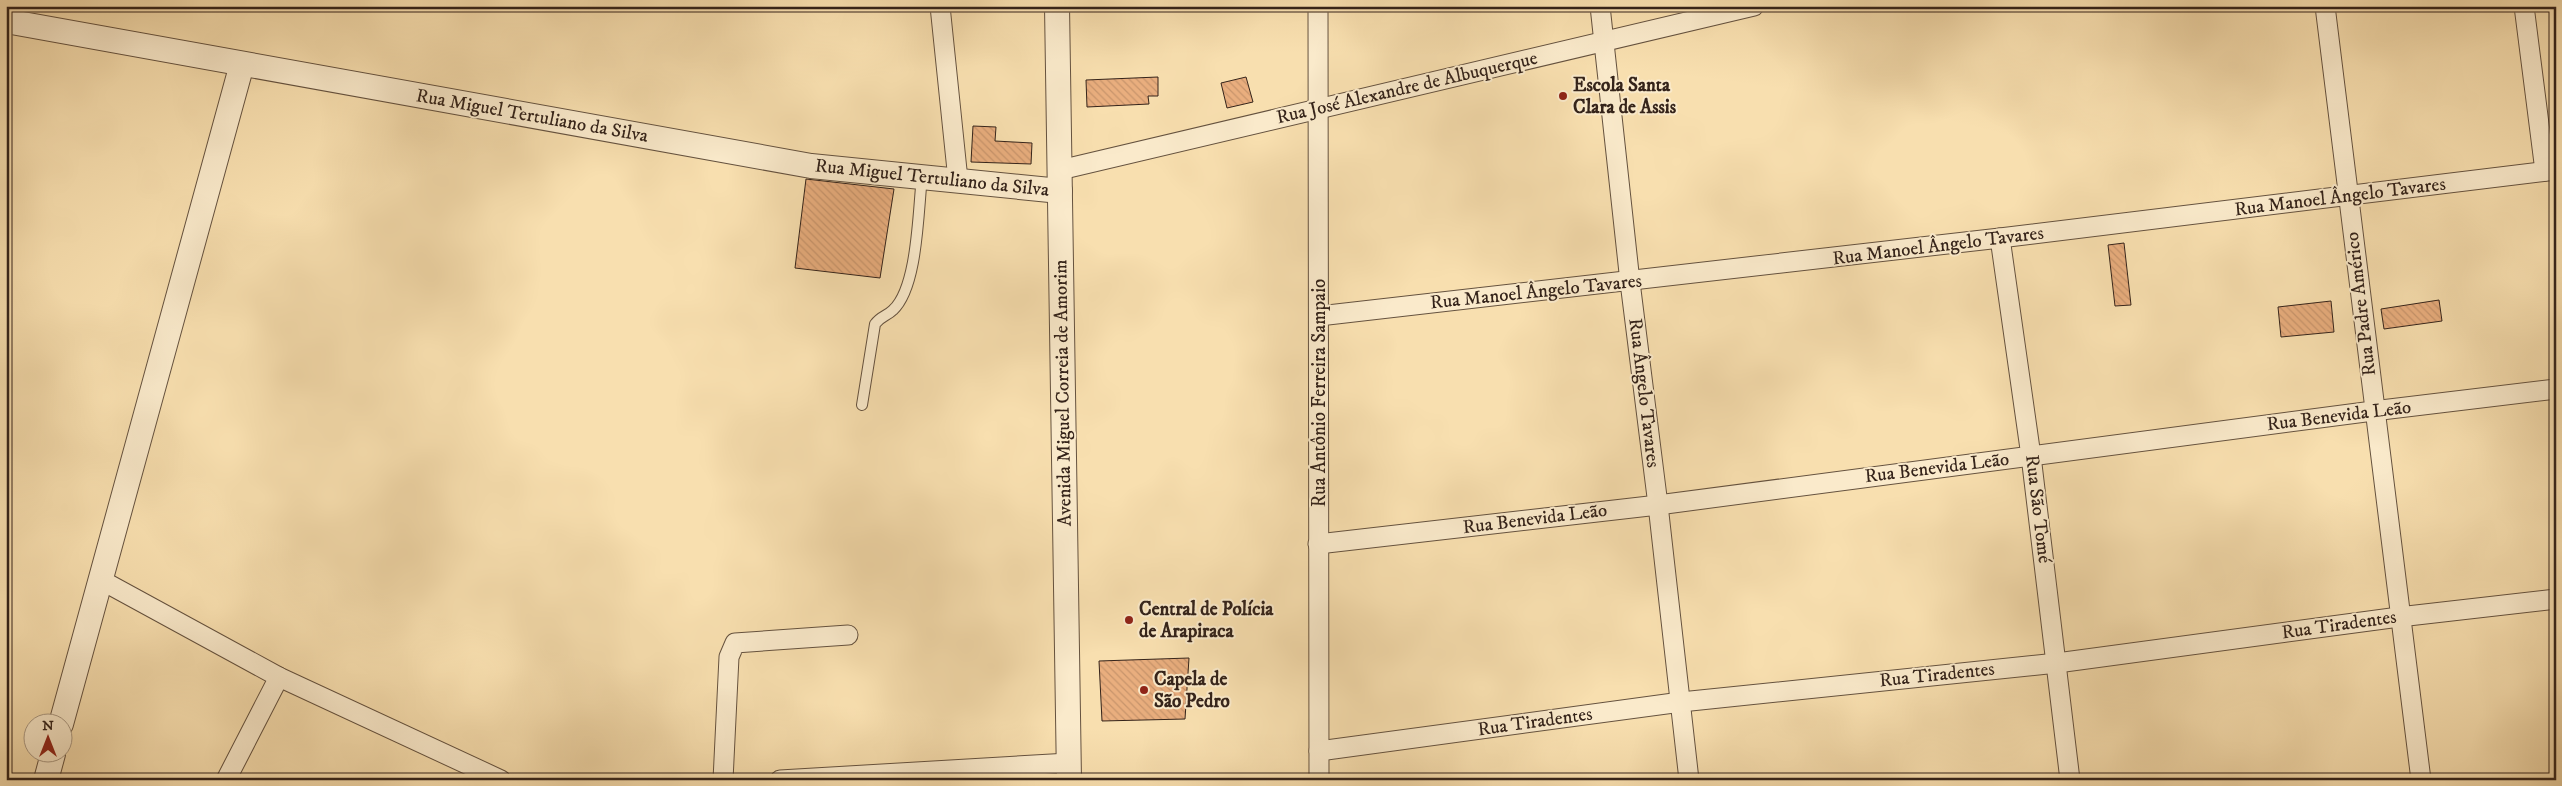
<svg xmlns="http://www.w3.org/2000/svg" width="2562" height="786" viewBox="0 0 2562 786" font-family="'IM FELL DW Pica',serif">
  <style>
    .building { fill: url(#building-back-hatch); stroke: #34231a }
    .lines { fill: none; stroke-linecap: round; stroke-linejoin: round }
    .service-casing { stroke: #65523f; stroke-width: 12 }
    .minor-casing { stroke: #65523f; stroke-width: 21 }
    .tertiary-casing { stroke: #65523f; stroke-width: 26 }
    .service { stroke: #faeacb; stroke-width: 10 }
    .minor { stroke: #faeacb; stroke-width: 19 }
    .tertiary { stroke: #faeacb; stroke-width: 24 }
    .poi-dot { fill: #8f2418; stroke: #faeacb; stroke-width: 2 }
    .labels { text-anchor: middle; dominant-baseline: central; stroke-width: 4; stroke-linejoin: round; paint-order: stroke }
    .poi-label { font-size: 19px; font-weight: bold; fill: #34231a; stroke: #faeacb; text-anchor: start }
    .street-label { font-size: 19px; fill: #34231a; stroke: #faeacb }
  </style>
  <defs>
    <pattern id="building-back-hatch" width="6" height="6" patternUnits="userSpaceOnUse" patternTransform="scale(1.25)"><rect width="6" height="6" fill="#e9ae7e"/><path d="M-1 5l2 2M0 0l6 6M5-1l2 2" fill="none" stroke="#c8956c"/></pattern>
  </defs>
  <rect width="100%" height="100%" fill="#f8dfaf"/>
  <filter id="stains"><feTurbulence type="fractalNoise" baseFrequency=".004" numOctaves="4"/><feColorMatrix values="0 0 0 0 .2 0 0 0 0 .09 0 0 0 0 .02 0 0 0 .5 -.17"/></filter>
  <radialGradient id="worn" r=".72"><stop offset=".6" stop-color="#630" stop-opacity="0"/><stop offset="1" stop-color="#630" stop-opacity=".3"/></radialGradient>
  <g class="building">
    <path d="M 1158,77 L 1158,96 L 1148,96 L 1149,104 L 1087,107 L 1086,80 Z"/>
    <path d="M 1246,77 L 1253,102 L 1227,108 L 1221,83 Z"/>
    <path d="M 973,126 L 996,127 L 995,141 L 1032,143 L 1031,164 L 971,162 Z"/>
    <path d="M 806,179 L 894,189 L 880,278 L 795,268 Z"/>
    <path d="M 2124,243 L 2131,305 L 2115,306 L 2108,245 Z"/>
    <path d="M 2439,300 L 2442,321 L 2384,329 L 2381,309 Z"/>
    <path d="M 2331,301 L 2334,332 L 2281,337 L 2278,307 Z"/>
    <path d="M 1189,658 L 1185,719 L 1102,721 L 1099,661 Z"/>
  </g>
  <g class="lines">
    <g class="service-casing">
      <path id="service" d="M 862,405 L 875,324 C 881,316 887,316 893,310 C 918,287 918,210 922,177"/>
    </g>
    <g class="minor-casing">
      <g id="minor">
        <path d="M 940,6 L 958,180"/>
        <path d="M 1318,6 L 1319,780"/>
        <path d="M 1600,6 L 1630,282 L 1658,505 L 1689,780"/>
        <path d="M 2325,6 L 2421,780"/>
        <path d="M 2524,6 L 2545,171"/>
        <path d="M 1060,170 L 1754,6"/>
        <path d="M 2000,238 L 2031,456 L 2070,780"/>
        <path d="M 1319,316 L 2000,238 L 2556,170"/>
        <path d="M 1318,544 L 1658,505 L 2373,411 L 2556,389"/>
        <path d="M 101,580 L 279,677 L 501,780"/>
        <path d="M 1319,751 L 1681,702 L 2057,663 L 2399,617 L 2556,599"/>
        <path d="M 226,780 L 279,677"/>
        <path d="M 723,780 L 729,657 L 735,643 L 848,635"/>
        <path d="M 780,780 L 1069,763"/>
      </g>
    </g>
    <g class="tertiary-casing">
      <g id="tertiary">
        <path d="M 1057,6 L 1069,780"/>
        <path d="M 6,21 L 811,166 L 1060,191"/>
        <path d="M 61,724 L 242,64"/>
        <path d="M 46,780 L 53,754"/>
      </g>
    </g>
    <use href="#service" class="service"/>
    <use href="#minor" class="minor"/>
    <use href="#tertiary" class="tertiary"/>
  </g>
  <g class="poi-dot">
    <circle cx="1563" cy="96" r="5"/>
    <circle cx="1129" cy="620" r="5"/>
    <circle cx="1144" cy="690" r="5"/>
  </g>
  <g class="labels">
    <g class="poi-label">
      <text x="1573" y="85">Escola Santa<tspan x="1573" dy="22">Clara de Assis</tspan></text>
      <text x="1139" y="609">Central de Polícia<tspan x="1139" dy="22">de Arapiraca</tspan></text>
      <text x="1154" y="679">Capela de<tspan x="1154" dy="22">São Pedro</tspan></text>
    </g>
    <g class="street-label">
      <text transform="translate(1407 88) rotate(-13)">Rua José Alexandre de Albuquerque</text>
      <text transform="translate(532 116) rotate(10)">Rua Miguel Tertuliano da Silva</text>
      <text transform="translate(932 178) rotate(6)">Rua Miguel Tertuliano da Silva</text>
      <text transform="translate(2340 197) rotate(-7)">Rua Manoel Ângelo Tavares</text>
      <text transform="translate(1938 246) rotate(-7)">Rua Manoel Ângelo Tavares</text>
      <text transform="translate(1536 292) rotate(-6)">Rua Manoel Ângelo Tavares</text>
      <text transform="translate(2361 304) rotate(-97)">Rua Padre Américo</text>
      <text transform="translate(1063 393) rotate(-91)">Avenida Miguel Correia de Amorim</text>
      <text transform="translate(1319 393) rotate(-90)">Rua Antônio Ferreira Sampaio</text>
      <text transform="translate(1644 393) rotate(83)">Rua Ângelo Tavares</text>
      <text transform="translate(2339 416) rotate(-7)">Rua Benevida Leão</text>
      <text transform="translate(1937 468) rotate(-7)">Rua Benevida Leão</text>
      <text transform="translate(2038 509) rotate(83)">Rua São Tomé</text>
      <text transform="translate(1535 519) rotate(-7)">Rua Benevida Leão</text>
      <text transform="translate(2339 625) rotate(-8)">Rua Tiradentes</text>
      <text transform="translate(1937 675) rotate(-6)">Rua Tiradentes</text>
      <text transform="translate(1535 722) rotate(-8)">Rua Tiradentes</text>
    </g>
  </g>
  <rect width="2562" height="786" fill="none" stroke="#f8dfaf" stroke-width="25"/>
  <rect x="8" y="8" width="2547" height="771" fill="none" stroke="#34231a" stroke-width="2.5"/>
  <rect x="12" y="12" width="2537" height="761" fill="none" stroke="#34231a"/>
  <g transform="translate(48 738)"><circle r="24" fill="#faeacb" stroke="#ab9a84"/>
  <path d="M0-4L9 19L0 12L-9 19Z" fill="#8f2418"/>
  <text y="-8" font-size="14" font-weight="bold" text-anchor="middle" fill="#34231a">N</text>
  </g>
  <rect width="100%" height="100%" filter="url(#stains)"/>
  <rect width="100%" height="100%" fill="url(#worn)"/>
</svg>
